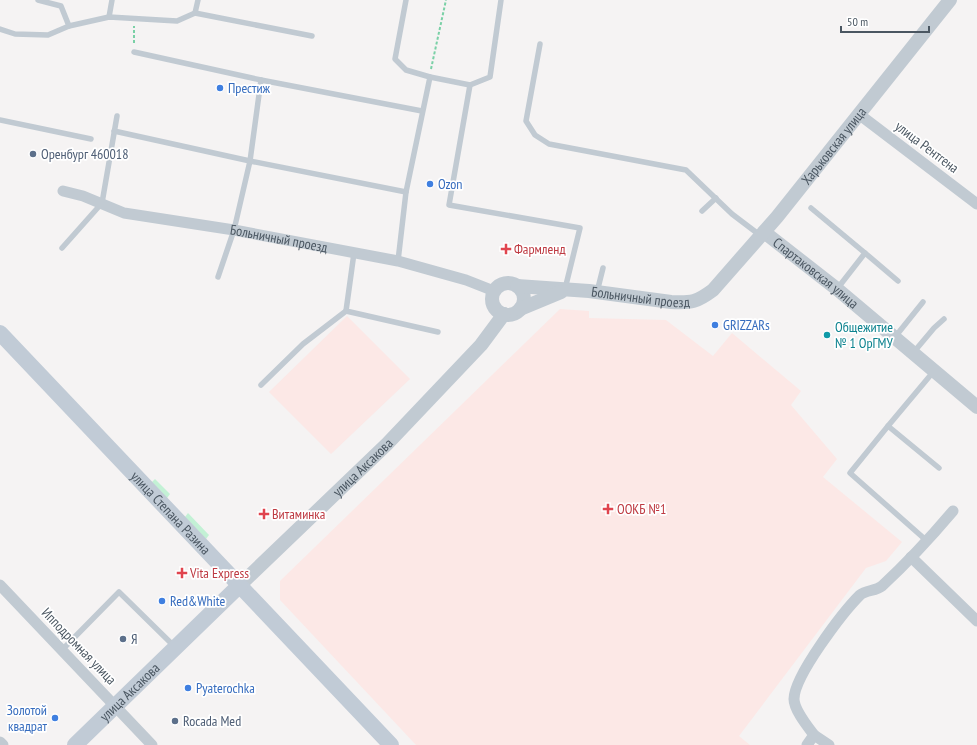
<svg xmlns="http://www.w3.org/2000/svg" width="977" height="745" viewBox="0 0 977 745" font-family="'PT Sans Narrow',sans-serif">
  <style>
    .medical { fill: #fce8e6 }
    .green { fill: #c3f1d5 }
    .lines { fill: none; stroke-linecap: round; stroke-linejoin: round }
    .path { stroke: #7ad0a6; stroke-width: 2; stroke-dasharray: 3 2; stroke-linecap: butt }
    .service { stroke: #c1cad2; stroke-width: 5.5 }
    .minor { stroke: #c1cad2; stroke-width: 11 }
    .tertiary { stroke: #c1cad2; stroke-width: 14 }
    .secondary { stroke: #c1cbd6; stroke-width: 16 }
    .shop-dot { fill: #3f7fe0; stroke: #fff; stroke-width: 1.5 }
    .service-dot { fill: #5c6f8a; stroke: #fff; stroke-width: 1.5 }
    .health-dot { fill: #e0444e; stroke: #fff; stroke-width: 1.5 }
    .culture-dot { fill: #0f9aa8; stroke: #fff; stroke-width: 1.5 }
    .labels { text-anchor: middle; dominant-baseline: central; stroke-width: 3.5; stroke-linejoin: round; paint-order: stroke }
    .shop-label { font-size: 14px; fill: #366cbe; stroke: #fff; text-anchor: start }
    .street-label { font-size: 14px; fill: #4a5661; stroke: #fff }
    .service-label { font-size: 14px; fill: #4e5e75; stroke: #fff; text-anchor: start }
    .health-label { font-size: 14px; fill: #be3a42; stroke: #fff; text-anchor: start }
    .culture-label { font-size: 14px; fill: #0d838f; stroke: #fff; text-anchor: start }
  </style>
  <rect width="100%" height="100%" fill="#f5f3f3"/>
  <g class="medical">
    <path d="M 560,309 L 589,311 L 589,318 L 666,320 L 713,356 L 732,333 L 801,391 L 791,405 L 837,459 L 823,477 L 902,542 L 886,561 L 866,568 L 739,736 L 750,745 L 416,745 L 280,600 L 280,581 Z"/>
    <path d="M 347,316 L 410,379 L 331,454 L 269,392 Z"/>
  </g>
  <g class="green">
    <path d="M 155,479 L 170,494 L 167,498 L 152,482 Z"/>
    <path d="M 188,513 L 209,535 L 206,539 L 185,517 Z"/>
  </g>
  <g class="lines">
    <g class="path">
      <path d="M 134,43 L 134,26"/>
      <path d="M 431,69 L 446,0"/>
    </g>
    <g class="service">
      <path d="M 38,0 L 61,6 L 69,26"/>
      <path d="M 501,0 L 490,77 L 470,85 L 449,205 L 580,228 L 565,289"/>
      <path d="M 195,13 L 198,0"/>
      <path d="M 109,17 L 112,0"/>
      <path d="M 0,29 L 15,34 L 48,35 L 69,26 L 109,17 L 177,21 L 195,13 L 312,36"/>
      <path d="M 540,44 L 526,121 L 535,135 L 549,144 L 686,170 L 732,214 L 761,236"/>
      <path d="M 134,52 L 261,80 L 250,161 L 234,230 L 218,277"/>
      <path d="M 430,77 L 470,85"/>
      <path d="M 261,80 L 422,111"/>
      <path d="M 0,120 L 91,139"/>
      <path d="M 114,131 L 250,161 L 406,192"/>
      <path d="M 811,208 L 865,253 L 837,289"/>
      <path d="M 702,211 L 716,198"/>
      <path d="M 62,248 L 102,203 L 117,116"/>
      <path d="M 354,253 L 346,311 L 438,332"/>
      <path d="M 865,253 L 898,281"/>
      <path d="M 398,261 L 406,192 L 430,77 L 406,70 L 395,59 L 406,0"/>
      <path d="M 597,292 L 603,268"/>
      <path d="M 895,337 L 923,302"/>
      <path d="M 913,353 L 934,328 L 944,319"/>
      <path d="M 934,371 L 888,426 L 939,468"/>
      <path d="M 261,385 L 303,344 L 346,311"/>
      <path d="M 888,426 L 850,473 L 927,541"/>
      <path d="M 62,650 L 119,592 L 175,647"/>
    </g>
    <g class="minor">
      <path d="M 860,115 L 977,204"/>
      <path id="s1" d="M 63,191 L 83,196 L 124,213 L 234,230 L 398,261 L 466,280 L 494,291"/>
      <path d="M 911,557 L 977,621"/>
      <path d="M 0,585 L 152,745"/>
      <path d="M 814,735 L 829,745"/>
      <path d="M 0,742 L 3,745"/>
      <path d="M 807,745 L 814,735 C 808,727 794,710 794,699 C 794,676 843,612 860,595 C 866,590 876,591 882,586 C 908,562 931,537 953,511"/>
    </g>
    <g class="tertiary">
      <path id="s2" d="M 764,232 L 837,289 L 977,407"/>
      <circle cx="508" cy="299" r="16"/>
      <path id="s3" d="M 517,286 L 589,291 L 671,302 C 692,303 697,302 713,290 L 777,217 L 950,0"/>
      <path d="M 520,309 L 561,292"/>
      <path id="s4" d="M 240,585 L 387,444 L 481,345 L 504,314"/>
    </g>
    <g class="secondary">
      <path id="s5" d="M 0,333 L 391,745"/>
      <path id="s6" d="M 75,745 L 240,585"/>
    </g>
  </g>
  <g class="shop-dot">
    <circle cx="220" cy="88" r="4"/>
    <circle cx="430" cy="184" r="4"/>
    <circle cx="715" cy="325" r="4"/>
    <circle cx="162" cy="601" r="4"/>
    <circle cx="188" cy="688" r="4"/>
    <circle cx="55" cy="718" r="4"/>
  </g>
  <g class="service-dot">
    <circle cx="33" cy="154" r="4"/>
    <circle cx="123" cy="639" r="4"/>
    <circle cx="175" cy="721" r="4"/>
  </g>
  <g class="health-dot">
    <path d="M504 243h4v4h4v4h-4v4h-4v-4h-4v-4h4z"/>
    <path d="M606 503h4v4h4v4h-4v4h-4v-4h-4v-4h4z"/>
    <path d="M262 508h4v4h4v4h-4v4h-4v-4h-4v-4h4z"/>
    <path d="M180 567h4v4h4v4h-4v4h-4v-4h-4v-4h4z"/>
  </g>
  <circle class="culture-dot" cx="827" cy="335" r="4"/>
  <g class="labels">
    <g class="shop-label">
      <text x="228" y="88">Престиж</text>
      <text x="438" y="184">Ozon</text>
      <text x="723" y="325">GRIZZARs</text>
      <text x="170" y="601">Red&amp;White</text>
      <text x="196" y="688">Pyaterochka</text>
      <text x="47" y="710" text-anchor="end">Золотой<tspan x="47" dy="16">квадрат</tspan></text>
    </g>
    <g class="street-label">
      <text stroke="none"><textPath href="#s3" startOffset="388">Харьковская улица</textPath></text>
      <text transform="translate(927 147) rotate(37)">улица Рентгена</text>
      <text stroke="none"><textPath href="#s1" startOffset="222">Больничный проезд</textPath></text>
      <text stroke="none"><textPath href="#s2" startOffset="66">Спартаковская улица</textPath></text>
      <text stroke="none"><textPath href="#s3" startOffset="124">Больничный проезд</textPath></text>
      <text stroke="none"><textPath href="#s4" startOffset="170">улица Аксакова</textPath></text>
      <text stroke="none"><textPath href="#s5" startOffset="248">улица Степана Разина</textPath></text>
      <text transform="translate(79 646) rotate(46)">Ипподромная улица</text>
      <text stroke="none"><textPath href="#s6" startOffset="76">улица Аксакова</textPath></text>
    </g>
    <g class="service-label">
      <text x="41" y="154">Оренбург 460018</text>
      <text x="131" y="639">Я</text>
      <text x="183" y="721">Rocada Med</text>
    </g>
    <g class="health-label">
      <text x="514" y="249">Фармленд</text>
      <text x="617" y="509">ООКБ №1</text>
      <text x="272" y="514">Витаминка</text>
      <text x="190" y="573">Vita Express</text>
    </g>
    <g class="culture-label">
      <text x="835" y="327">Общежитие<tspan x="835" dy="16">№ 1 ОрГМУ</tspan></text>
    </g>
  </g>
  <path d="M841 26v6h88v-6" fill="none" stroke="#4a5661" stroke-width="2"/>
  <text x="847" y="26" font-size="12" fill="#4a5661" stroke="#ffffff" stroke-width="3" paint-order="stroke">50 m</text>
</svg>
